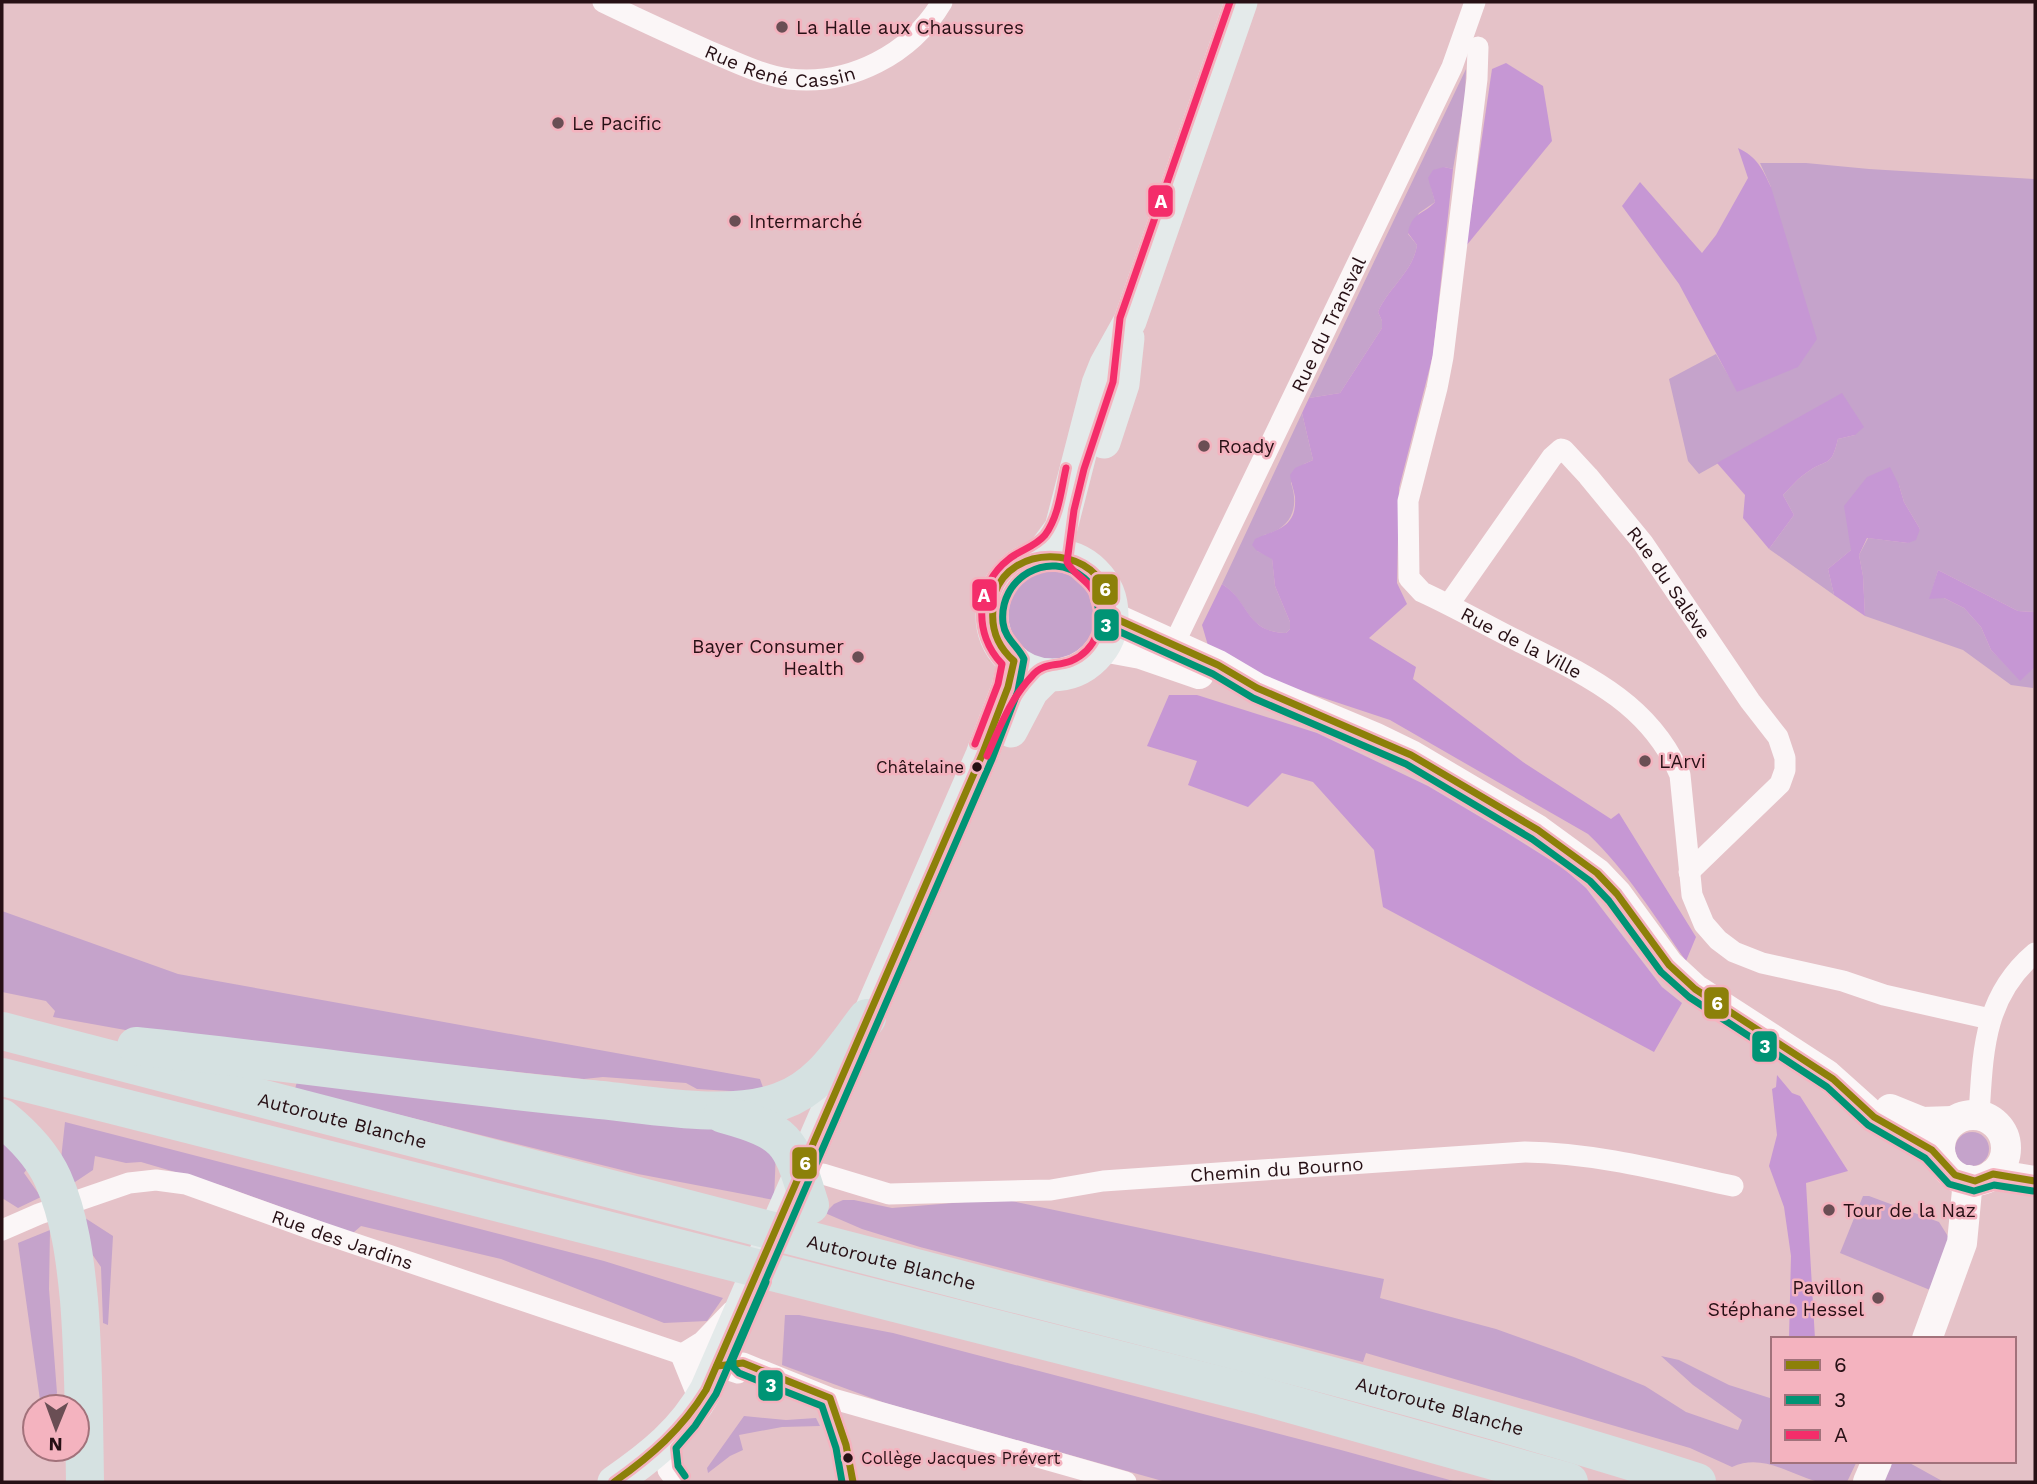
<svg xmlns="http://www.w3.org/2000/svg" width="2037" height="1484" viewBox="0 0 2037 1484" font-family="'Work Sans',sans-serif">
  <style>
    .green { fill: #c5a3cb }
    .forest { fill: #c697d4 }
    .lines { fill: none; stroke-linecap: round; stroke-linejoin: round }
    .street { stroke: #fbf6f7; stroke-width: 21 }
    .secondary { stroke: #fbf6f7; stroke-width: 30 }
    .primary { stroke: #e4eaea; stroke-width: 33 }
    .highway { stroke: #d5e1e1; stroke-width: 38 }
    .bus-1-casing { stroke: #f4b3bf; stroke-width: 12 }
    .bus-2-casing { stroke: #f4b3bf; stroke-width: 12 }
    .bus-3-casing { stroke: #f4b3bf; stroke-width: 12 }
    .bus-1 { stroke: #8c8009; stroke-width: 7 }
    .bus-2 { stroke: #009475; stroke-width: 7 }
    .bus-3 { stroke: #f42d6a; stroke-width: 7 }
    .poi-dot { fill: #6a4e54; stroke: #f4b3bf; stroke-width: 2.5 }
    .bus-dot { fill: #271015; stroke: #f4b3bf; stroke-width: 2.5 }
    .labels { text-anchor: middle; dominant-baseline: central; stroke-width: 5; stroke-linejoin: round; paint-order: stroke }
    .bus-label { font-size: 17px; fill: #271015; stroke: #f4b3bf; text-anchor: end }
    .poi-label { font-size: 19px; fill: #271015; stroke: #f4b3bf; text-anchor: start }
    .street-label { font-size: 19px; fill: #271015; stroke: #f4b3bf }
    .line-badge { stroke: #f4b3bf; stroke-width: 2.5 }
    .badge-label { font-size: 19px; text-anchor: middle; font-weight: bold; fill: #fff }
  </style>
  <rect width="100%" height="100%" fill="#e5c2c8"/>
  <g class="green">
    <path d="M 1466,69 L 1465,98 L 1453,169 L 1444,167 L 1431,187 L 1435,202 L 1419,213 L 1408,234 L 1417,245 C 1413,272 1388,288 1378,312 L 1382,321 L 1382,328 L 1340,393 L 1309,398 Z"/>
    <path d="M 1760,163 L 1806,163 L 1869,169 L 2035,179 L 2035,612 L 2018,611 L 1938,570 L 1930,598 L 1944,598 L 1964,608 L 1981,627 L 1991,650 L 2020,680 L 2035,667 L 2033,688 L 2011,685 L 1963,650 L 1865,616 L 1863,576 L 1859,555 L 1868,538 L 1908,543 L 1920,529 L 1904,502 L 1899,485 L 1851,550 L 1828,569 L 1834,595 L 1769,549 L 1794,515 L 1783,495 C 1791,487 1799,477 1809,471 C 1828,458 1831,468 1838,439 L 1855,435 L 1842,394 L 1699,474 L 1688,461 L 1669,379 L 1716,354 L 1738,392 L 1771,187 Z"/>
    <path d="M 1302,413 L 1313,460 L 1304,464 L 1291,483 C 1300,509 1290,529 1264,535 L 1257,551 L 1272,558 L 1275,586 L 1290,622 L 1290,629 L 1286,633 C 1245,632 1250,602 1222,584 Z"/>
    <circle cx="1052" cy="615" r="47"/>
    <path d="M 2,911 L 178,974 L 760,1079 L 765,1093 L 697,1089 L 686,1083 L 603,1077 L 584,1079 L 142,1033 L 53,1017 L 55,1011 L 46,1001 L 2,992 Z"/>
    <path d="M 298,1078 L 710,1123 L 776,1150 L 774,1200 L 638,1174 L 295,1089 Z"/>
    <path d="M 65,1122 L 604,1261 L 723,1298 L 707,1321 L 664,1323 L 501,1259 L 361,1226 L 353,1233 L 223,1186 L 141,1162 L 126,1163 L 95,1156 L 93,1170 L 72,1184 L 61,1159 Z"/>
    <circle cx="1972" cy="1149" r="17"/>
    <path d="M 2,1140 L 27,1169 L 24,1173 L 41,1197 L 18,1208 L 2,1198 Z"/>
    <path d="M 1863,1196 L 1869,1196 L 1939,1222 L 1949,1238 L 1930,1290 L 1840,1253 Z"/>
    <path d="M 1002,1199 L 1384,1279 L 1380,1298 L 1496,1329 L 1574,1357 L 1645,1386 L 1686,1412 L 1738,1430 L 1742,1420 L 1693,1385 L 1661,1356 L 1679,1360 L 1729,1385 L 1773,1399 L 1773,1461 L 1857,1461 L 1847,1482 C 1838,1482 1827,1484 1819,1482 C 1788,1474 1763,1453 1732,1467 L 1690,1448 L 1366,1353 L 1363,1362 L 920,1247 L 862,1229 L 825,1213 L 834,1204 L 843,1200 L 854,1200 L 892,1208 Z"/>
    <path d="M 82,1216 L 113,1236 L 108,1325 L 103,1323 L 101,1267 L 85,1244 Z"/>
    <path d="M 50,1230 L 49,1289 L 57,1393 L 49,1406 L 41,1407 L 18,1243 Z"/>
    <path d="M 785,1315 L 799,1315 L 893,1333 L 1341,1450 L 1457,1482 L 1166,1482 L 885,1403 L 782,1365 Z"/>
    <path d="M 744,1416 L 786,1420 L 816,1418 L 820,1426 L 782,1427 L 739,1435 L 743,1450 L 730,1456 L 708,1473 L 707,1468 Z"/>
    <path d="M 1892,1461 L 1906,1461 L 1944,1482 L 1884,1482 Z"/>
  </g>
  <g class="forest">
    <path d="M 1506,63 L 1543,86 L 1552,141 L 1466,246 L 1492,69 Z"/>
    <path d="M 1738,148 C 1757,157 1762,168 1771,187 L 1817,339 L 1798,367 L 1737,392 L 1679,284 L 1622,206 L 1640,182 L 1702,253 L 1716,235 L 1748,178 Z"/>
    <path d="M 1444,167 L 1453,169 L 1433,355 L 1399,488 L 1397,583 L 1407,604 L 1369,638 L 1416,667 L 1413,679 L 1523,762 L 1611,819 L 1619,813 L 1696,937 L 1686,961 C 1655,917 1627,871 1588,834 L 1390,720 L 1254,675 L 1209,649 L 1202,625 L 1222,584 C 1250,601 1245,632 1286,633 L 1290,629 L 1290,622 L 1275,586 L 1272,559 L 1257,551 L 1252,545 L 1255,539 C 1277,529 1297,528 1295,497 C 1294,490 1291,483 1290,475 L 1295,468 L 1313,460 L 1302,413 L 1309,398 L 1340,393 L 1382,328 L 1382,321 L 1378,312 C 1388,288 1413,272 1417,245 L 1408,233 C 1412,212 1423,215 1435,202 L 1428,178 L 1433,170 Z"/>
    <path d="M 1842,393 L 1864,427 L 1855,435 L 1838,439 C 1831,468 1828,458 1809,471 C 1799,477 1791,487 1783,495 L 1794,515 L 1769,549 L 1743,518 L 1745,495 L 1717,463 Z"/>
    <path d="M 1890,467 L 1899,485 L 1904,502 L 1920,529 L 1916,540 L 1908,543 L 1867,538 L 1859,555 L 1863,576 L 1865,616 L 1834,595 L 1828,569 L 1851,550 L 1844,506 L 1867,477 Z"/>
    <path d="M 1938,570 L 2018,611 L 2035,612 L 2035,667 L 2020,681 L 1991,650 L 1981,627 L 1964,608 L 1944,598 L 1929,599 Z"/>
    <path d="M 1169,695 L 1197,695 L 1317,733 L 1428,786 L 1504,831 L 1563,868 L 1586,888 L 1662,987 L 1682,1003 L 1654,1052 L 1383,907 L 1374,850 L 1313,782 L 1282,773 L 1248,807 L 1188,785 L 1197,761 L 1147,746 Z"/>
    <path d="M 1777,1075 L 1792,1093 L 1800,1096 L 1848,1171 L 1806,1183 L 1815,1339 L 1789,1339 L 1791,1256 L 1784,1207 L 1769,1166 L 1777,1135 L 1772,1089 L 1776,1087 Z"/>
  </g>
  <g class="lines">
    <g class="street">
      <path id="s1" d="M 603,2 C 638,19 673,35 709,51 C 735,62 761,75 789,79 C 850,86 911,54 942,2"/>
      <path id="s2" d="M 1478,47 L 1477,79 L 1443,357 L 1437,388 L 1408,501 L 1409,578 L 1422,592 C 1455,607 1486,625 1518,641 C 1584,674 1650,703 1680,775 L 1692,895 L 1704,924 L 1718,940 L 1734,952 L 1762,963 L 1843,981 L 1884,995 L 1990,1019"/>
      <path id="s3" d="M 1449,604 L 1552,457 L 1561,449 L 1564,450 L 1588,476 L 1643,543 L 1750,701 L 1778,737 L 1785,758 L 1785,770 L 1780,784 L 1689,872"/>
      <path id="s4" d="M 1174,644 L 1452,67 L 1475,2"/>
      <path d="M 1979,1115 C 1983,1052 1983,997 2035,953"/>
      <path id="s5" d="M 823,1174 L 889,1194 L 1051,1190 L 1103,1181 L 1525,1152 C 1596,1153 1664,1171 1733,1186"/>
      <path id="s6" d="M 2,1230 L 39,1214 L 129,1183 L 156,1180 L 186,1184 L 317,1231 L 738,1373"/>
      <path d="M 723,1365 L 743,1363 L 830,1398 L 1126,1482"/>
      <path d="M 700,1402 L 681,1355 L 702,1342 L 732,1311"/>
      <path d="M 665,1444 L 668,1470 L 677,1482"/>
    </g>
    <g class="secondary">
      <path d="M 1112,617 L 1218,665 L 1257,688 L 1374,737 L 1411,755 L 1538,830 L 1597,873 L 1617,894 L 1669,965 L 1695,989 L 1826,1074 L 1874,1117 L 1919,1142 L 1942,1159"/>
      <path d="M 1103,647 L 1141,654 L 1199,674"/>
      <path d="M 1890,1109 L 1922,1122 L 1953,1121"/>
      <circle cx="1973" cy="1148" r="33"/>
      <path d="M 1993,1174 L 2035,1181"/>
      <path d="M 1927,1339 L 1962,1243 L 1968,1180"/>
      <path d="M 1868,1482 L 1877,1461"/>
    </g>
    <g class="primary">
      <path d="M 1104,442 L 1123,384 L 1128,338"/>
      <circle cx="1052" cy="615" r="60"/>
      <path d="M 1041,555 L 1061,528 L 1098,384 L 1106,364 L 1130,321 L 1241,2"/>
      <path d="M 1011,731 L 1032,691 L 1048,675"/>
      <path d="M 614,1482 C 652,1456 684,1430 706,1390 L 982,755 L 1008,687 L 1014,661"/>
    </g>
    <g class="highway">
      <path id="s7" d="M 2,1031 C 320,1115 639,1197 958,1279 C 1205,1343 1454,1404 1697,1482"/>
      <path d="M 136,1046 C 288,1062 439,1084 591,1099 C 647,1104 728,1121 781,1101 C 821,1087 842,1050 867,1018"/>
      <path d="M 2,1077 L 1258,1395 L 1569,1482"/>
      <path d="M 723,1114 C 791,1133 790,1141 810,1205"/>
      <path d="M 2,1118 C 23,1135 42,1154 53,1179 C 70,1217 75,1259 79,1300 C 84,1361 84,1421 85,1482"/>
    </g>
    <g class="bus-1-casing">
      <g id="bus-1">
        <path d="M 717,1366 L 743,1363 L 830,1398 L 846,1445 L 853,1482"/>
        <path d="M 614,1482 C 651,1456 682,1429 706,1390 L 982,755 L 1008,687 L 1014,661 C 998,647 991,630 993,609 C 994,604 994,597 995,593 C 1011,545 1088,545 1106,591 C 1109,599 1110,609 1112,617 L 1218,665 L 1257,688 L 1411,755 L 1538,830 L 1597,873 L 1617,894 L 1669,965 L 1695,989 L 1833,1079 L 1874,1117 L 1932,1150 L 1955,1175 L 1975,1181 L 1993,1174 L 2035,1181"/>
      </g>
    </g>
    <g class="bus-2-casing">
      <g id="bus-2">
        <path d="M 766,1282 L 733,1359 L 733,1367 L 739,1373 L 822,1406 L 836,1448 L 842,1482"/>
        <path d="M 685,1476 L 678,1466 L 676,1448 L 695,1426 L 716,1394 L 992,759 L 1018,691 L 1024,659 C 1018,646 1005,639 1003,623 C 998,578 1049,548 1084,578 C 1101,592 1094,614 1107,626 L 1213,674 L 1253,698 L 1406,764 L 1532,839 L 1590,881 L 1609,901 L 1661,972 L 1689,997 L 1827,1087 L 1868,1125 L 1925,1158 L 1949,1184 L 1974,1191 L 1994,1185 L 2033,1191"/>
      </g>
    </g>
    <g class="bus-3-casing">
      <g id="bus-3">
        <path d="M 975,744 L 998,684 L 1002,664 C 973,634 975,585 1009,559 C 1020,550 1035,547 1045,535 C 1059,516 1061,490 1066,468"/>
        <path d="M 987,756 C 1000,727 1010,699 1032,676 C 1043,662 1056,667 1071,661 C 1095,651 1107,622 1097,598 C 1090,580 1073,575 1067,562 L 1074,510 L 1084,469 L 1113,382 L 1120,318 L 1230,2"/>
      </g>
    </g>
    <use href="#bus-1" class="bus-1"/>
    <use href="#bus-2" class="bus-2"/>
    <use href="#bus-3" class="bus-3"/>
  </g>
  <g class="poi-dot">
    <circle cx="782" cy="27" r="7"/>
    <circle cx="558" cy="123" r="7"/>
    <circle cx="735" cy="221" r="7"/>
    <circle cx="1204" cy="446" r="7"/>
    <circle cx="858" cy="657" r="7"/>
    <circle cx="1645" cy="761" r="7"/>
    <circle cx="1829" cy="1210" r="7"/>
    <circle cx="1878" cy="1298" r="7"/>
  </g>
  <g class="bus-dot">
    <circle cx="977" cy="767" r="6"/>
    <circle cx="848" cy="1458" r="6"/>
  </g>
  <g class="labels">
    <g class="bus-label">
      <text x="964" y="767">Châtelaine</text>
      <text x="861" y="1458" text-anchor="start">Collège Jacques Prévert</text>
    </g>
    <g class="poi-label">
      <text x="796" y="27">La Halle aux Chaussures</text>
      <text x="572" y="123">Le Pacific</text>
      <text x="749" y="221">Intermarché</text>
      <text x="1218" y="446">Roady</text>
      <text x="844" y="646" text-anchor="end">Bayer Consumer<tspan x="844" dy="22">Health</tspan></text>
      <text x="1659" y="761">L'Arvi</text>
      <text x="1843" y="1210">Tour de la Naz</text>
      <text x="1864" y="1287" text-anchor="end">Pavillon<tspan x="1864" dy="22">Stéphane Hessel</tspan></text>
    </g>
    <g class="street-label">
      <text stroke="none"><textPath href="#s1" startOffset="191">Rue René Cassin</textPath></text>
      <text stroke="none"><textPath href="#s4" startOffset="355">Rue du Transval</textPath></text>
      <text stroke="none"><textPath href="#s3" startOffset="364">Rue du Salève</textPath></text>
      <text stroke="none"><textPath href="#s2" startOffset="668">Rue de la Ville</textPath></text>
      <text stroke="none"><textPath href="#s7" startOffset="352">Autoroute Blanche</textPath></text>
      <text stroke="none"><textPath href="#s5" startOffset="458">Chemin du Bourno</textPath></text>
      <text stroke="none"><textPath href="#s6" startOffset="359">Rue des Jardins</textPath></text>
      <text stroke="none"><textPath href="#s7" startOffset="919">Autoroute Blanche</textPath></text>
      <text stroke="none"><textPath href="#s7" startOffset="1486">Autoroute Blanche</textPath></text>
    </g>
  </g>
  <g class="line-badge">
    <rect x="1147" y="184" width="27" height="34" rx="7" fill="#f42d6a"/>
    <rect x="1091" y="573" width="28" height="33" rx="7" fill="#8c8009"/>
    <rect x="971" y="578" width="27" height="34" rx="7" fill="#f42d6a"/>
    <rect x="1093" y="608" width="27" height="34" rx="7" fill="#009475"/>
    <rect x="1703" y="986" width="27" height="34" rx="7" fill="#8c8009"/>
    <rect x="1751" y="1030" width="27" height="33" rx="7" fill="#009475"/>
    <rect x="791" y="1146" width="27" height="34" rx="7" fill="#8c8009"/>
    <rect x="757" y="1369" width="27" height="33" rx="7" fill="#009475"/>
  </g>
  <g class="badge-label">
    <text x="1161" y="208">A</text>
    <text x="1105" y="596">6</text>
    <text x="984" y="602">A</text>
    <text x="1106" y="632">3</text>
    <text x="1717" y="1010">6</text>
    <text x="1765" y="1053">3</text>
    <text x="805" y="1170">6</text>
    <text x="771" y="1392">3</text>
  </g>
  <rect width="2037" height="1484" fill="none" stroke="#271015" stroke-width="7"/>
  <rect x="1771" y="1337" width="245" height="126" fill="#f4b3bf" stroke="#a2727b" stroke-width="2"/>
  <rect x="1785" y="1360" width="35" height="10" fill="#8c8009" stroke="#a2727b" stroke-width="2"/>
  <text x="1834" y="1372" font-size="21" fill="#271015">6</text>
  <rect x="1785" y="1395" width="35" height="10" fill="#009475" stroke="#a2727b" stroke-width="2"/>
  <text x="1834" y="1407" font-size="21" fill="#271015">3</text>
  <rect x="1785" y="1430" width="35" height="10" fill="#f42d6a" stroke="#a2727b" stroke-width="2"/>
  <text x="1834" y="1442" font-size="21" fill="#271015">A</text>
  <g transform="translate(56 1428) rotate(181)"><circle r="33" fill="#f4b3bf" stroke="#a2727b" stroke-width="2"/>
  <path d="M0-5L12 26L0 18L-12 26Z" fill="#6a4e54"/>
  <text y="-10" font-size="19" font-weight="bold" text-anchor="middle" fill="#271015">N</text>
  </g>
</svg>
